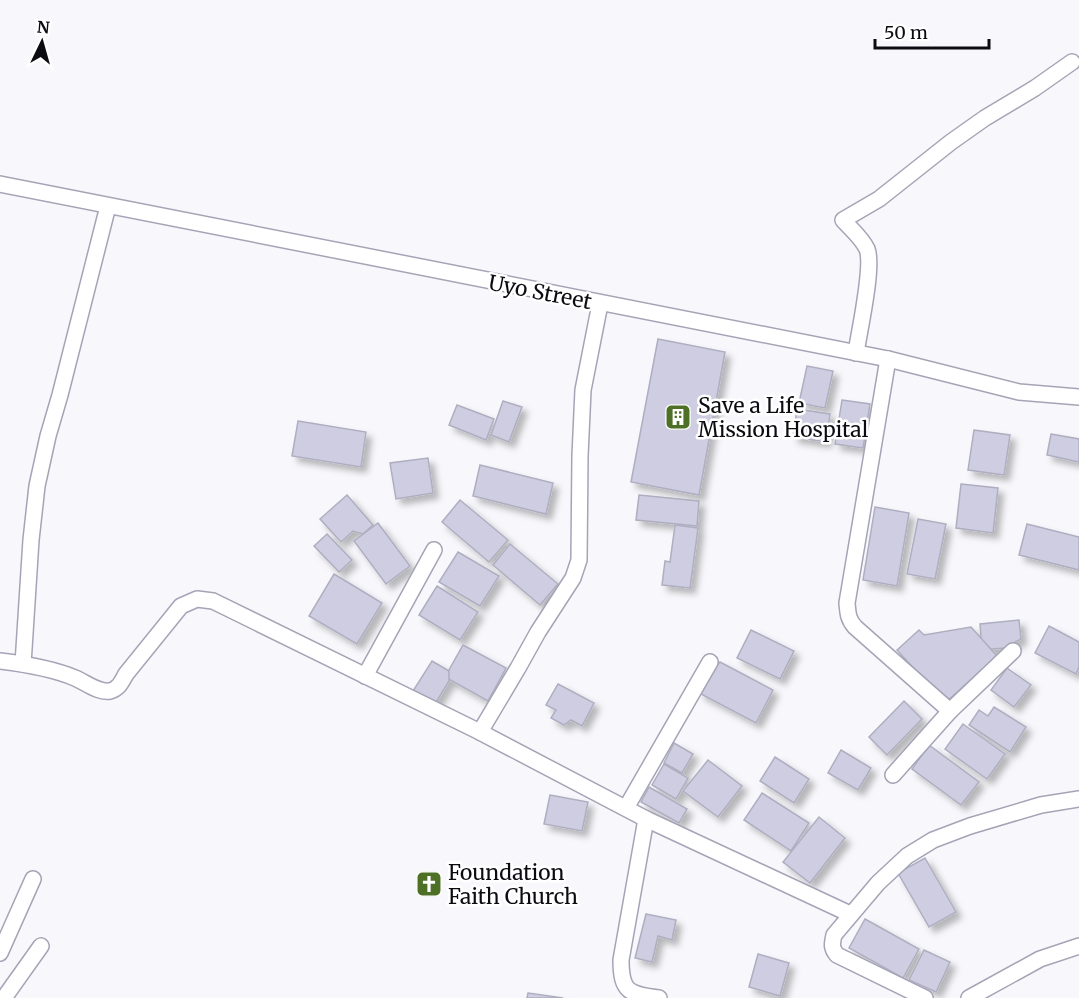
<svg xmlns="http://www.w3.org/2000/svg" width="1079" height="998" viewBox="0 0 1079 998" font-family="Merriweather,serif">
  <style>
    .building { fill: #cfcde1; stroke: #afaec1; stroke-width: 1.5; filter: url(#shadow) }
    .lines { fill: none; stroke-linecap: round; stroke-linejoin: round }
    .street-casing { stroke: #a5a4b6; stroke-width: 18 }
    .street { stroke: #fff; stroke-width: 15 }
    .labels { text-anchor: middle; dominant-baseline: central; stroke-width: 5; stroke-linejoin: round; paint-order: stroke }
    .street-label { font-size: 21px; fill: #0c0b11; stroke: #fff }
    .poi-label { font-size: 21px; fill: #0c0b11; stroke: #fff; text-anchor: start }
  </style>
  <defs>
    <filter id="shadow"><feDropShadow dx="5.5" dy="5.5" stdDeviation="3" flood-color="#0004"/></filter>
  </defs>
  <rect width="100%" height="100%" fill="#f8f8fc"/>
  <g class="building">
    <path d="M 658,339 L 725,352 L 699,495 L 631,482 Z"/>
    <path d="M 807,366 L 833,371 L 825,408 L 799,403 Z"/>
    <path d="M 842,400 L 870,404 L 863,448 L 835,444 Z"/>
    <path d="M 503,401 L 522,407 L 509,442 L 491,435 Z"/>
    <path d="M 457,405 L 494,419 L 486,440 L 449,425 Z"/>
    <path d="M 797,409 L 830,414 L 826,442 L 793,437 Z"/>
    <path d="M 298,421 L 366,432 L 361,467 L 292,456 Z"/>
    <path d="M 974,430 L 1010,435 L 1004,475 L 968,470 Z"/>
    <path d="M 1051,434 L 1079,439 L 1079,462 L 1047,455 Z"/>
    <path d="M 428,458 L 433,493 L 396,499 L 390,463 Z"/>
    <path d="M 480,465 L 553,483 L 546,514 L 473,496 Z"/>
    <path d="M 961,484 L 998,488 L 993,533 L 956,528 Z"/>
    <path d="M 347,495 L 373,525 L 363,534 L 353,531 L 341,542 L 320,519 Z"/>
    <path d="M 639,495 L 699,501 L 697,526 L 636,520 Z"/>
    <path d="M 460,500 L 508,540 L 489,562 L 442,522 Z"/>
    <path d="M 875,507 L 909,513 L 897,586 L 863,580 Z"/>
    <path d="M 918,519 L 946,524 L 935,579 L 907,574 Z"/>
    <path d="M 378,523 L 410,566 L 386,584 L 354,541 Z"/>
    <path d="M 1027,524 L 1079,537 L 1079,570 L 1019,555 Z"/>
    <path d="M 675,525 L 698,528 L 690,588 L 662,585 L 665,561 L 670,562 Z"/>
    <path d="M 327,534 L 352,560 L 339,572 L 314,546 Z"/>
    <path d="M 510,544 L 558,584 L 540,605 L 493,565 Z"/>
    <path d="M 458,552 L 499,576 L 480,606 L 439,582 Z"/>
    <path d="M 334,574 L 382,603 L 357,644 L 309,616 Z"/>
    <path d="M 437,586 L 478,612 L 460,640 L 419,615 Z"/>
    <path d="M 1019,620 L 1021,639 L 1004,648 L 982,650 L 980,624 Z"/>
    <path d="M 1049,626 L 1079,642 L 1079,667 L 1076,674 L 1035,653 Z"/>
    <path d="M 971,627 L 997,656 L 945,703 L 897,650 L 919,630 L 924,635 Z"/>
    <path d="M 751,630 L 794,651 L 780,679 L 737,658 Z"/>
    <path d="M 463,645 L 506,668 L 488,701 L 445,677 Z"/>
    <path d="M 432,661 L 449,671 L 449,681 L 435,704 L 413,691 Z"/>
    <path d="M 720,662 L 773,690 L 756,723 L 699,693 L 709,674 Z"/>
    <path d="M 1007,668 L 1031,685 L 1014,707 L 991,690 Z"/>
    <path d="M 558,684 L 594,703 L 582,726 L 571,720 L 564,725 L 551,718 L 556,710 L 546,705 Z"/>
    <path d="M 904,701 L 922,719 L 887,755 L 869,737 Z"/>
    <path d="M 994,707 L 1026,727 L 1010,752 L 969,725 L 979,710 L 988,716 Z"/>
    <path d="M 963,724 L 1005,754 L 987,779 L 945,749 Z"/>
    <path d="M 674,743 L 693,754 L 682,773 L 664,763 Z"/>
    <path d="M 929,745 L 979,782 L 961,805 L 912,769 Z"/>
    <path d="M 841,750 L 871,768 L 858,790 L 828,773 Z"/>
    <path d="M 775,757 L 809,779 L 794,803 L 760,781 Z"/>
    <path d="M 708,760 L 742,786 L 718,817 L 683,791 Z"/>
    <path d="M 664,764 L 688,778 L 676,799 L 652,785 Z"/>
    <path d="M 649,787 L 687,809 L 679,823 L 641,802 Z"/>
    <path d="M 762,793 L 809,823 L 791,851 L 744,820 Z"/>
    <path d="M 550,795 L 588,802 L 582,831 L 544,824 Z"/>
    <path d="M 819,817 L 845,838 L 810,883 L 783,862 Z"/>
    <path d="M 925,858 L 956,912 L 929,927 L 898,873 Z"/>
    <path d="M 646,914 L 676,920 L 672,940 L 658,936 L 652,962 L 635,958 Z"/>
    <path d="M 865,919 L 919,949 L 903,978 L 849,948 Z"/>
    <path d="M 924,950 L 950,962 L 936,992 L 909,980 Z"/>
    <path d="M 758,954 L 789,963 L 780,996 L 749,987 Z"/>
    <path d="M 528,993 L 563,998 L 527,998 Z"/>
  </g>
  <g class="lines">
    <g class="street-casing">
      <g id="street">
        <path d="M 0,184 L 888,359 L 1019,392 L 1079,397"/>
        <path d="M 856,353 C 859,332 874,266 867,249 C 862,238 851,229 843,220 L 879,199 L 951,142 L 985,118 L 1035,88 L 1072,62"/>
        <path d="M 888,359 L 847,603 C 848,614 848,619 855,627 L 950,711"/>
        <path d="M 0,661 C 25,664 51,668 75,678 C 85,682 98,693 110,691 C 119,689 122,681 126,674 L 181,606 L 197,599 L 213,601 L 480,732 L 646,819 L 850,914"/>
        <path d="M 23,664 L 31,540 L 37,486 L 48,436 L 60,395 L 108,206"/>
        <path d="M 365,676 L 434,550"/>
        <path d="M 480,732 L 518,668 L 538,632 L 573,578 L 579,560 L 580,456 L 583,390 L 600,304"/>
        <path d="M 893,775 L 950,711 L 1013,651"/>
        <path d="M 626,808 L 710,662"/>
        <path d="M 646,819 L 621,960 C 621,993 630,994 659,998"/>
        <path d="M 0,953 L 33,879"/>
        <path d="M 4,998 L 41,946"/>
        <path d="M 925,998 L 837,955 C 831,948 832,944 834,935 L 878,883 L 907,856 L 933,840 L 970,826 L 1041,805 L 1079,799"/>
        <path d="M 969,998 L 1040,959 L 1079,946"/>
      </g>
    </g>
    <use href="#street" class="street"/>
  </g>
  <defs>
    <g id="building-square" transform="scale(1.35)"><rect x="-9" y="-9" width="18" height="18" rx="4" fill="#4e6f26" stroke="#fff"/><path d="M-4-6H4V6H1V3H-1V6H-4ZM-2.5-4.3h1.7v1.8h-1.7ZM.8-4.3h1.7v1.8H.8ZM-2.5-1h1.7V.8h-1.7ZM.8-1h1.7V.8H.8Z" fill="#fff"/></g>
    <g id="church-square" transform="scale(1.35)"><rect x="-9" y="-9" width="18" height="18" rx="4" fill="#4e6f26" stroke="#fff"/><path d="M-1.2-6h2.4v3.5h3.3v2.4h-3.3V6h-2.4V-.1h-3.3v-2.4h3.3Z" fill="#fff"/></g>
  </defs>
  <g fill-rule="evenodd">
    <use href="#building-square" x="678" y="417"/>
    <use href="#church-square" x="429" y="884"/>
  </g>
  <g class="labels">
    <g class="street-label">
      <text transform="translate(540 292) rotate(11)">Uyo Street</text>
    </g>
    <g class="poi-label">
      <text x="698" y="405">Save a Life<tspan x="698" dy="24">Mission Hospital</tspan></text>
      <text x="448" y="872">Foundation<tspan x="448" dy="24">Faith Church</tspan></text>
    </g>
  </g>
  <g transform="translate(42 42) rotate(5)" stroke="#ffffff" stroke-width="4.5" paint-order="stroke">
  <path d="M0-4.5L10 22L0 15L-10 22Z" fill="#0c0b11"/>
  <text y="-9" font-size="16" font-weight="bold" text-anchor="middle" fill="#0c0b11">N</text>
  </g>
  <path d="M875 39v9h114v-9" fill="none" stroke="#0c0b11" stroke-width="3"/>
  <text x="884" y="39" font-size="18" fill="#0c0b11" stroke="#ffffff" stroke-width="4.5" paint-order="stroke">50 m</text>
</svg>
